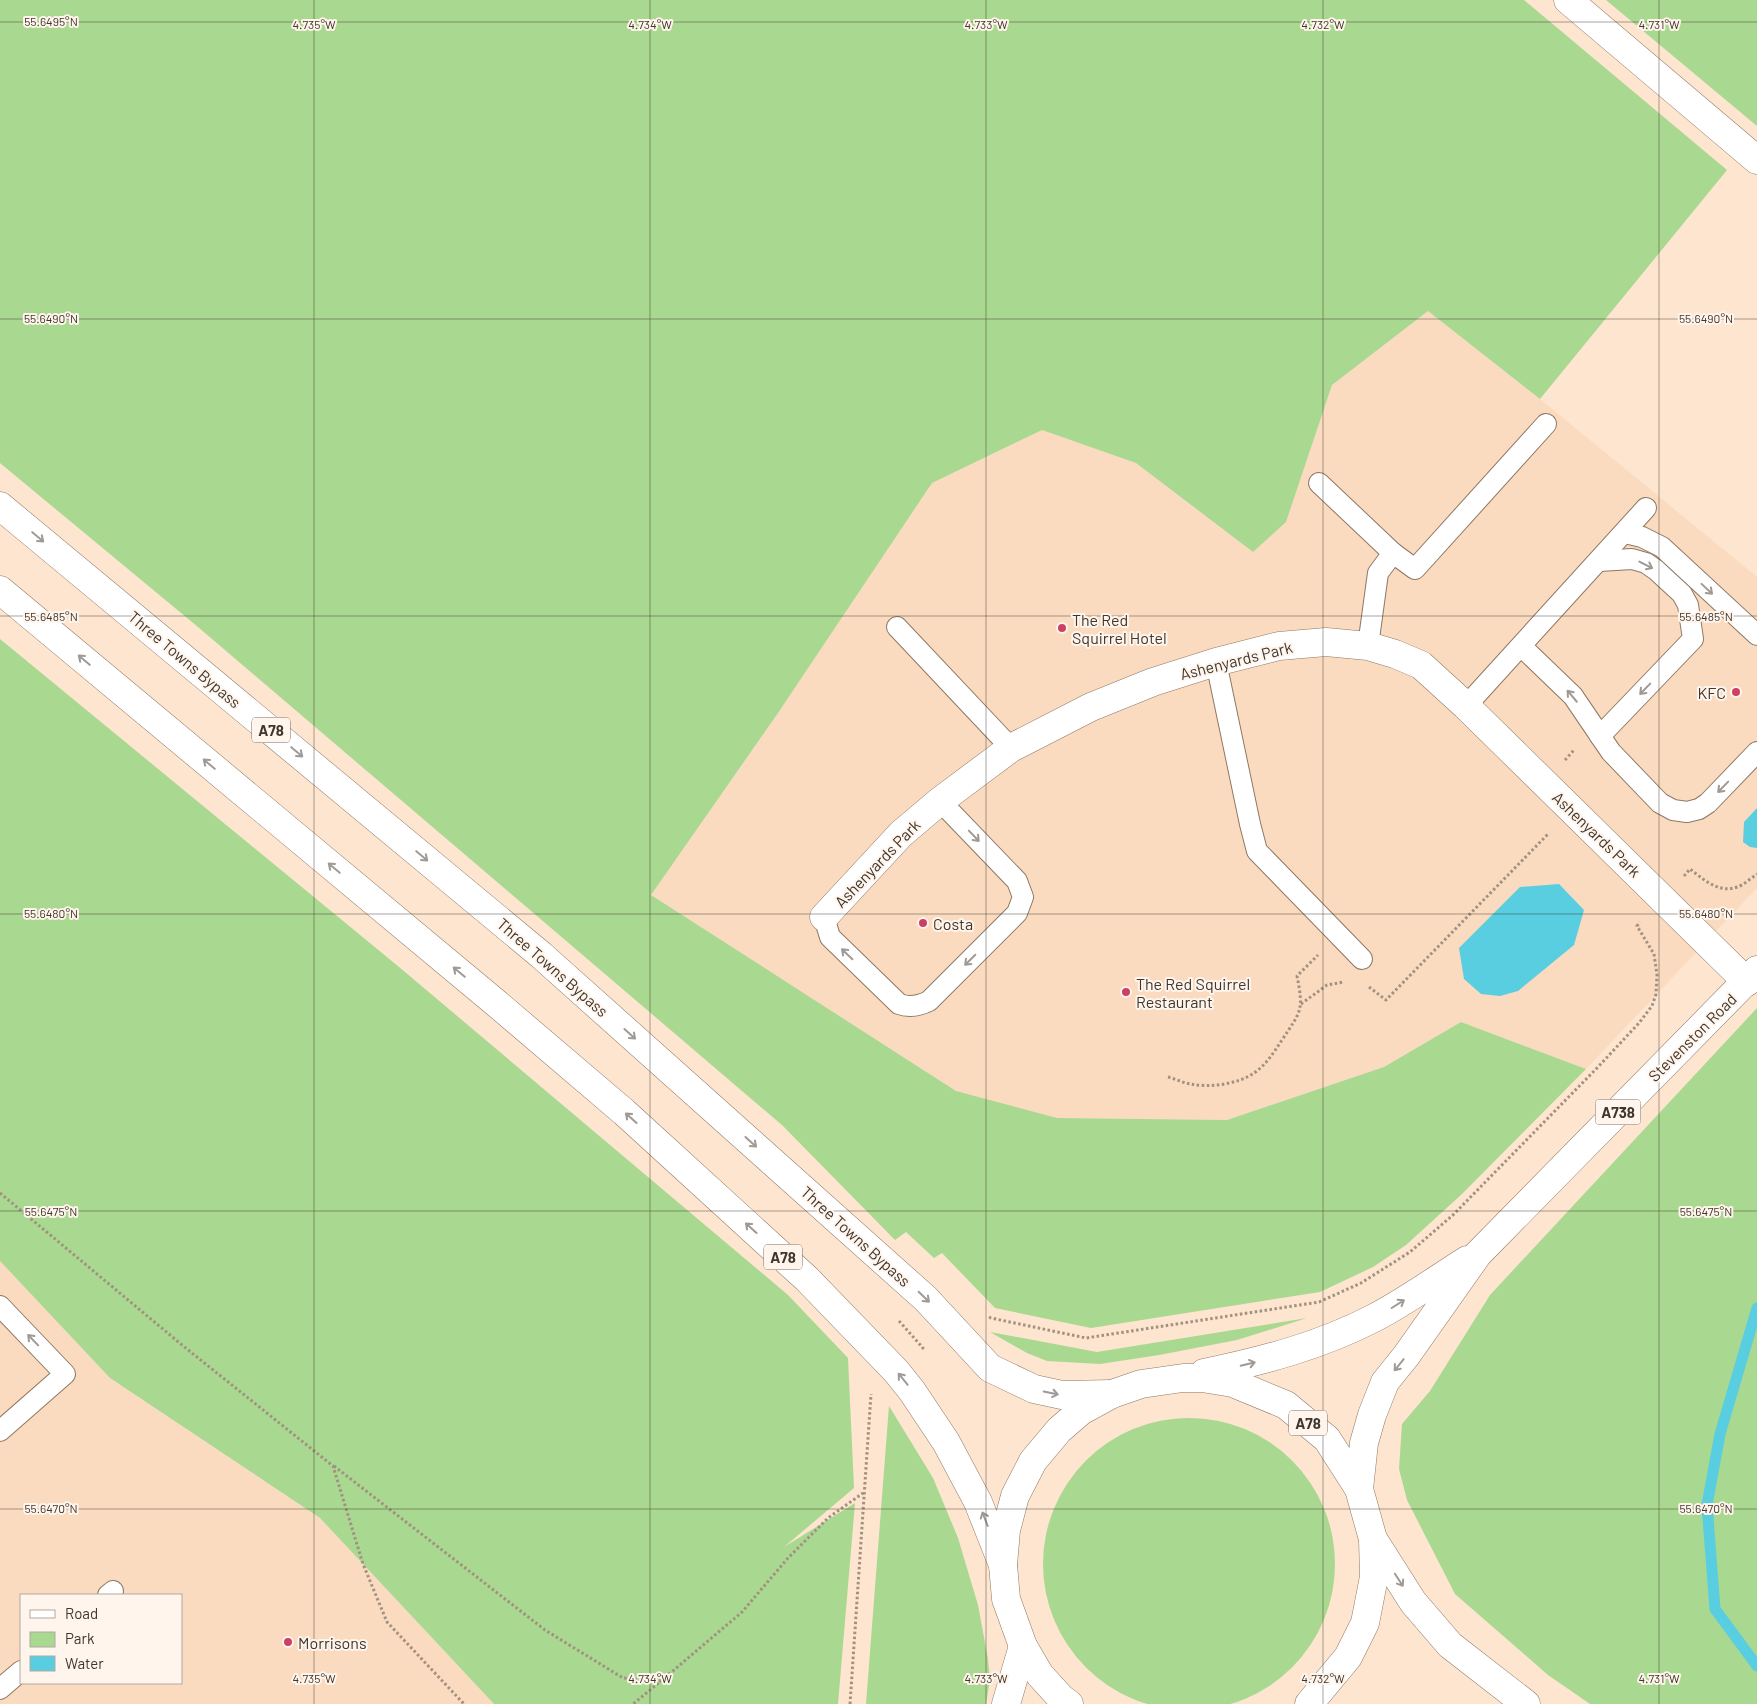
<svg xmlns="http://www.w3.org/2000/svg" width="1757" height="1704" viewBox="0 0 1757 1704" font-family="Barlow,sans-serif">
  <style>
    .built { fill: #fadbc0; fill-rule: evenodd }
    .green { fill: #a9d891 }
    .water { fill: #58cee0 }
    .lines { fill: none; stroke-linecap: round; stroke-linejoin: round }
    .stream { stroke: #58cee0; stroke-width: 11 }
    .service-casing { stroke: #8e7864; stroke-width: 22 }
    .minor-casing { stroke: #8e7864; stroke-width: 29 }
    .primary-casing { stroke: #8e7864; stroke-width: 29 }
    .trunk-casing { stroke: #8e7864; stroke-width: 29 }
    .path { stroke: #a29181; stroke-width: 3; stroke-dasharray: 2.5 2.5; stroke-linecap: butt }
    .service { stroke: #fff; stroke-width: 20 }
    .minor { stroke: #fff; stroke-width: 28 }
    .primary { stroke: #fff; stroke-width: 28 }
    .trunk { stroke: #fff; stroke-width: 28 }
    .oneway { stroke: #9f9a96 }
    .ticks { fill: none; stroke: #3f362d; stroke-width: 1; stroke-opacity: 0.45 }
    .poi-dot { fill: #ce3f66; stroke: #fff5ec; stroke-width: 2 }
    .labels { text-anchor: middle; dominant-baseline: central; stroke-width: 4; stroke-linejoin: round; paint-order: stroke }
    .shield { fill: #fff5ec; stroke: #796f66; stroke-width: 1 }
    .shield-label { font-size: 15px; font-weight: bold; fill: #3f362d }
    .poi-label { font-size: 16px; fill: #3f362d; stroke: #fff5ec; text-anchor: start }
    .street-label { font-size: 16px; fill: #3f362d; stroke: #fff5ec }
    .ticks-label { font-size: 12px; text-anchor: middle; fill: #3f362d; stroke: #fff5ec; stroke-width: 4; stroke-linejoin: round; paint-order: stroke }
  </style>
  <rect width="100%" height="100%" fill="#fde5cf"/>
  <g class="built">
    <path d="M 1428,311 L 1540,399 L 1757,577 L 1757,888 L 1586,1069 L 1461,1022 L 1384,1067 L 1227,1120 L 1057,1118 L 956,1091 L 651,895 L 778,713 L 932,483 L 1042,430 L 1136,463 L 1253,552 L 1286,522 L 1332,385 Z"/>
    <path d="M 0,1261 L 110,1378 L 320,1518 L 494,1704 L 0,1704 ZM 21,1595 L 181,1595 L 181,1683 L 21,1683 Z"/>
  </g>
  <g class="green">
    <path d="M 0,0 L 1524,0 L 1727,170 L 1540,399 L 1428,311 L 1332,385 L 1286,522 L 1253,552 L 1136,463 L 1042,430 L 932,483 L 778,713 L 651,895 L 956,1091 L 1057,1118 L 1227,1120 L 1384,1067 L 1461,1022 L 1586,1069 L 1462,1194 L 1406,1245 L 1373,1267 L 1320,1292 L 1091,1328 L 995,1308 L 942,1253 L 934,1258 L 906,1232 L 895,1240 L 782,1125 L 198,627 L 0,463 Z"/>
    <path d="M 1606,0 L 1757,0 L 1757,126 Z"/>
    <path d="M 0,639 L 399,967 L 788,1295 L 848,1358 L 854,1488 L 784,1547 L 855,1503 L 838,1704 L 494,1704 L 320,1518 L 110,1378 L 0,1261 Z"/>
    <path d="M 1757,1008 L 1757,1704 L 1590,1704 L 1548,1675 L 1455,1594 L 1407,1500 L 1399,1469 L 1402,1424 L 1430,1391 L 1490,1295 Z"/>
    <path d="M 1307,1318 L 1237,1340 L 1159,1355 L 1100,1364 L 1047,1361 L 1027,1353 L 990,1332 L 1097,1352 Z"/>
    <path d="M 889,1406 L 933,1478 L 958,1538 L 978,1605 L 988,1659 L 990,1680 L 986,1704 L 866,1704 Z"/>
    <circle cx="1189" cy="1564" r="146"/>
  </g>
  <g class="water">
    <path d="M 1757,808 L 1757,848 L 1750,847 L 1743,842 L 1744,822 Z"/>
    <path d="M 1559,884 L 1584,910 L 1574,945 L 1518,991 L 1500,996 L 1481,994 L 1464,979 L 1459,948 L 1520,887 Z"/>
  </g>
  <g class="lines">
    <path class="stream" d="M 1757,1308 L 1720,1434 L 1707,1505 L 1715,1609 L 1757,1666"/>
    <g class="service-casing">
      <g id="service">
        <path d="M 1319,483 L 1393,553"/>
        <path d="M 1625,533 L 1642,537 L 1662,547 L 1757,635"/>
        <path d="M 1599,561 L 1632,559 L 1646,563 L 1656,570 L 1682,594 L 1688,605 L 1693,639 L 1600,736"/>
        <path d="M 897,627 L 1011,748"/>
        <path d="M 1368,646 L 1378,573 L 1393,553 L 1415,569 L 1546,424"/>
        <path d="M 1521,646 L 1573,696 L 1611,752 L 1660,803 L 1673,810 L 1687,812 L 1699,809 L 1708,803 L 1757,752"/>
        <path d="M 1216,662 L 1250,824 L 1257,851 L 1362,959"/>
        <path d="M 1466,706 L 1646,508"/>
        <path d="M 824,917 L 830,937 L 899,1004 C 910,1008 919,1006 929,1001 L 1017,913 L 1023,897 L 1017,881 L 940,801"/>
        <path d="M 0,1306 L 65,1374 L 0,1431"/>
        <path d="M 108,1595 L 113,1591"/>
        <path d="M 0,1689 L 21,1671"/>
      </g>
    </g>
    <g class="minor-casing">
      <g id="minor">
        <path d="M 1568,0 L 1757,160"/>
        <path d="M 824,917 L 901,834 L 940,801 L 1011,748 L 1091,707 L 1153,682 L 1216,662 L 1279,646 L 1326,642 L 1368,646 L 1395,654 L 1421,665 L 1466,706 L 1747,982"/>
      </g>
    </g>
    <g class="primary-casing">
      <path id="primary" d="M 1006,1704 L 1023,1646"/>
    </g>
    <g class="trunk-casing">
      <g id="trunk">
        <path d="M 0,506 L 541,955 L 926,1299 L 990,1368 L 1034,1389 L 1062,1395 L 1112,1394"/>
        <path d="M 0,590 L 496,1003 L 624,1112 L 807,1279 L 896,1371 L 912,1391 L 946,1442 L 978,1502 L 1003,1565"/>
        <path d="M 1204,1373 C 1262,1361 1320,1346 1374,1318 C 1405,1302 1437,1279 1467,1260"/>
        <path d="M 1359,1489 L 1364,1443 L 1372,1415 L 1385,1382 L 1406,1356 L 1478,1254 L 1757,970"/>
        <path d="M 1373,1539 L 1413,1602 L 1450,1645 L 1526,1704"/>
        <path d="M 1069,1704 L 1061,1698 L 1040,1675 L 1023,1646 L 1006,1599 L 1003,1565 L 1006,1530 L 1015,1496 L 1033,1461 L 1059,1430 L 1081,1411 L 1112,1394 L 1141,1384 L 1183,1378 L 1202,1378 L 1233,1383 L 1286,1405 L 1327,1439 L 1359,1489 L 1373,1539 L 1374,1577 L 1365,1623 L 1348,1657 L 1309,1704"/>
      </g>
    </g>
    <g class="path">
      <path d="M 1565,760 L 1574,750"/>
      <path d="M 1684,876 L 1690,869 C 1703,879 1719,894 1737,887 C 1744,885 1751,878 1757,874"/>
      <path d="M 1369,987 L 1386,1000 L 1549,833"/>
      <path d="M 1301,1004 L 1327,985 L 1344,982"/>
      <path d="M 1168,1077 C 1176,1079 1183,1083 1191,1084 C 1210,1088 1238,1084 1254,1073 C 1266,1065 1274,1052 1282,1040 C 1301,1011 1304,1011 1297,976 L 1318,955"/>
      <path d="M 0,1193 L 182,1345 L 333,1466 L 363,1564 L 387,1622 L 464,1704"/>
      <path d="M 989,1317 L 991,1318 L 1086,1338 L 1319,1302 L 1361,1283 L 1410,1252 L 1453,1215 L 1598,1067 L 1639,1023 L 1652,1006 L 1656,994 L 1657,975 L 1654,954 L 1637,926 L 1640,922"/>
      <path d="M 899,1321 L 923,1348 L 921,1349"/>
      <path d="M 334,1466 L 545,1630 L 623,1678 L 661,1681 L 633,1704"/>
      <path d="M 661,1681 L 742,1612 L 788,1558 L 828,1518 L 863,1493"/>
      <path d="M 850,1704 L 871,1394"/>
    </g>
    <use href="#service" class="service"/>
    <use href="#minor" class="minor"/>
    <use href="#primary" class="primary"/>
    <use href="#trunk" class="trunk"/>
  </g>
  <defs><path id="oneway-shaft" d="M-6 0H5M1.5-3L5.5 0L1.5 3" fill="none" stroke-width="1.6" stroke-linecap="round" stroke-linejoin="round" transform="scale(1.25)"/></defs>
  <g class="oneway">
    <use href="#oneway-shaft" transform="translate(38 537) rotate(40)"/>
    <use href="#oneway-shaft" transform="translate(1646 565) rotate(27)"/>
    <use href="#oneway-shaft" transform="translate(1707 589) rotate(43)"/>
    <use href="#oneway-shaft" transform="translate(84 660) rotate(-140)"/>
    <use href="#oneway-shaft" transform="translate(1645 689) rotate(134)"/>
    <use href="#oneway-shaft" transform="translate(1572 696) rotate(-130)"/>
    <use href="#oneway-shaft" transform="translate(297 752) rotate(40)"/>
    <use href="#oneway-shaft" transform="translate(209 764) rotate(-140)"/>
    <use href="#oneway-shaft" transform="translate(1723 787) rotate(134)"/>
    <use href="#oneway-shaft" transform="translate(974 836) rotate(46)"/>
    <use href="#oneway-shaft" transform="translate(422 856) rotate(40)"/>
    <use href="#oneway-shaft" transform="translate(334 868) rotate(-140)"/>
    <use href="#oneway-shaft" transform="translate(847 954) rotate(-136)"/>
    <use href="#oneway-shaft" transform="translate(970 960) rotate(135)"/>
    <use href="#oneway-shaft" transform="translate(459 972) rotate(-140)"/>
    <use href="#oneway-shaft" transform="translate(630 1034) rotate(42)"/>
    <use href="#oneway-shaft" transform="translate(631 1118) rotate(-138)"/>
    <use href="#oneway-shaft" transform="translate(751 1142) rotate(42)"/>
    <use href="#oneway-shaft" transform="translate(751 1228) rotate(-138)"/>
    <use href="#oneway-shaft" transform="translate(924 1297) rotate(44)"/>
    <use href="#oneway-shaft" transform="translate(1398 1304) rotate(-32)"/>
    <use href="#oneway-shaft" transform="translate(33 1340) rotate(-134)"/>
    <use href="#oneway-shaft" transform="translate(1248 1364) rotate(-13)"/>
    <use href="#oneway-shaft" transform="translate(1399 1365) rotate(129)"/>
    <use href="#oneway-shaft" transform="translate(903 1379) rotate(-129)"/>
    <use href="#oneway-shaft" transform="translate(1051 1393) rotate(12)"/>
    <use href="#oneway-shaft" transform="translate(985 1519) rotate(-111)"/>
    <use href="#oneway-shaft" transform="translate(1399 1580) rotate(57)"/>
  </g>
  <path class="ticks" d="M 314,0 L 314,1704M 650,0 L 650,1704M 986,0 L 986,1704M 1323,0 L 1323,1704M 1659,0 L 1659,1704M 0,22 L 1757,22M 0,319 L 1757,319M 0,616 L 1757,616M 0,914 L 1757,914M 0,1211 L 1757,1211M 0,1509 L 1757,1509"/>
  <g class="poi-dot">
    <circle cx="1062" cy="628" r="5"/>
    <circle cx="1736" cy="692" r="5"/>
    <circle cx="923" cy="923" r="5"/>
    <circle cx="1126" cy="992" r="5"/>
    <circle cx="288" cy="1642" r="5"/>
  </g>
  <g class="labels">
    <g class="shield">
      <rect x="252" y="717.5" width="38" height="25" rx="4"/>
      <rect x="1595.5" y="1099.5" width="45" height="25" rx="4"/>
      <rect x="764" y="1244.5" width="38" height="25" rx="4"/>
      <rect x="1289" y="1410.5" width="38" height="25" rx="4"/>
    </g>
    <g class="shield-label">
      <text x="271" y="730">A78</text>
      <text x="1618" y="1112">A738</text>
      <text x="783" y="1257">A78</text>
      <text x="1308" y="1423">A78</text>
    </g>
    <g class="poi-label">
      <text x="1072" y="619">The Red<tspan x="1072" dy="18">Squirrel Hotel</tspan></text>
      <text x="1726" y="692" text-anchor="end">KFC</text>
      <text x="933" y="923">Costa</text>
      <text x="1136" y="983">The Red Squirrel<tspan x="1136" dy="18">Restaurant</tspan></text>
      <text x="298" y="1642">Morrisons</text>
    </g>
    <g class="street-label">
      <text transform="translate(185 659) rotate(40)">Three Towns Bypass</text>
      <text transform="translate(1236 660) rotate(-14)">Ashenyards Park</text>
      <text transform="translate(1597 834) rotate(44)">Ashenyards Park</text>
      <text transform="translate(877 863) rotate(-46)">Ashenyards Park</text>
      <text transform="translate(553 967) rotate(41)">Three Towns Bypass</text>
      <text transform="translate(1692 1037) rotate(-45)">Stevenston Road</text>
      <text transform="translate(856 1236) rotate(42)">Three Towns Bypass</text>
    </g>
  </g>
  <g class="ticks-label">
    <text x="51" y="26">55.6495°N</text>
    <text x="314" y="29">4.735°W</text>
    <text x="650" y="29">4.734°W</text>
    <text x="986" y="29">4.733°W</text>
    <text x="1323" y="29">4.732°W</text>
    <text x="1659" y="29">4.731°W</text>
    <text x="51" y="323">55.6490°N</text>
    <text x="1706" y="323">55.6490°N</text>
    <text x="51" y="621">55.6485°N</text>
    <text x="1706" y="621">55.6485°N</text>
    <text x="51" y="918">55.6480°N</text>
    <text x="1706" y="918">55.6480°N</text>
    <text x="51" y="1216">55.6475°N</text>
    <text x="1706" y="1216">55.6475°N</text>
    <text x="51" y="1513">55.6470°N</text>
    <text x="1706" y="1513">55.6470°N</text>
    <text x="314" y="1683">4.735°W</text>
    <text x="650" y="1683">4.734°W</text>
    <text x="986" y="1683">4.733°W</text>
    <text x="1323" y="1683">4.732°W</text>
    <text x="1659" y="1683">4.731°W</text>
  </g>
  <rect x="20" y="1594" width="162" height="90" fill="#fff5ec" stroke="#b2a9a0"/>
  <rect x="30" y="1610" width="25" height="8" fill="#ffffff" stroke="#b2a9a0"/>
  <text x="65" y="1619" font-size="15" fill="#3f362d">Road</text>
  <rect x="30" y="1632" width="25" height="15" fill="#a9d891" stroke="#b2a9a0"/>
  <text x="65" y="1644" font-size="15" fill="#3f362d">Park</text>
  <rect x="30" y="1656" width="25" height="15" fill="#58cee0" stroke="#b2a9a0"/>
  <text x="65" y="1669" font-size="15" fill="#3f362d">Water</text>
</svg>
